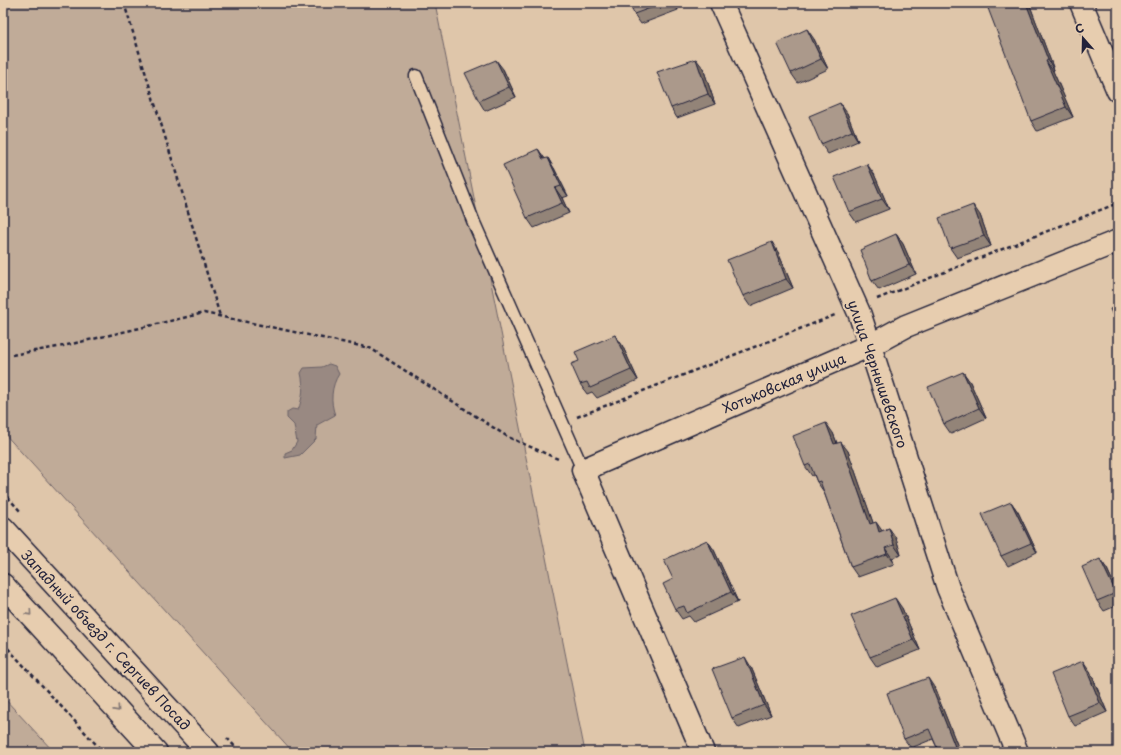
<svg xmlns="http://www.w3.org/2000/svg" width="1121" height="755" viewBox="0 0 1121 755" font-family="'Playpen Sans',sans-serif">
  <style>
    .green { fill: #c0ab98; stroke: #71666a }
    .water { fill: #998982; stroke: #696066 }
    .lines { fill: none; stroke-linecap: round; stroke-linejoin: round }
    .service-casing { stroke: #22223b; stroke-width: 15 }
    .minor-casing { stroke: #22223b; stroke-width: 25 }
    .primary-casing { stroke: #22223b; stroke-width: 25 }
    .path { stroke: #22223b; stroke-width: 2.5; stroke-dasharray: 4 3; stroke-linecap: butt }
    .service { stroke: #e7cdaf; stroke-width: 12 }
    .minor { stroke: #e7cdaf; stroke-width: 22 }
    .primary { stroke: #e7cdaf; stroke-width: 22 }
    .wall { fill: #938478; stroke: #22223b }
    .shaded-wall { fill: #786b61; stroke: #22223b }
    .building { fill: #ab998b; stroke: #22223b }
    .oneway { stroke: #847875 }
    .labels { text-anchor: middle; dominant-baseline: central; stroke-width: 4; stroke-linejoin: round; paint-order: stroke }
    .street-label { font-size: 14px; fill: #22223b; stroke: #e7cdaf }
  </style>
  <rect width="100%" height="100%" fill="#dfc6aa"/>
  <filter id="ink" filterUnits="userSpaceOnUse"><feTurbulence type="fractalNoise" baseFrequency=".025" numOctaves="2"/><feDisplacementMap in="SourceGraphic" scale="8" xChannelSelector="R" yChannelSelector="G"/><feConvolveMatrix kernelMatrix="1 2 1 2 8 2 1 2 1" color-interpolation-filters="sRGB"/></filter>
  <g filter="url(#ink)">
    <g class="green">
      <path d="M 3,3 L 435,3 L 585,752 L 293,752 L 3,432 Z"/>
      <path d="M 3,697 L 54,752 L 3,752 Z"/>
    </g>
    <path class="water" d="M 329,364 L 335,366 L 339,374 C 331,386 330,402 335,415 L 317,425 L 316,439 L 300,455 L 285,458 L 285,453 L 292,450 L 297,442 L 294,425 L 287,418 L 287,412 L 292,409 L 298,410 C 303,398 304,386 301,373 L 304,368 L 322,367 Z"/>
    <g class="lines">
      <g class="service-casing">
        <path id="service" d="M 416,76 L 474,223 L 583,470"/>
      </g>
      <g class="minor-casing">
        <g id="minor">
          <path d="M 721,3 L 860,315 L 948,588 L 1017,752"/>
          <path d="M 1081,3 L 1118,91"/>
          <path d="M 703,752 L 583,470 L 871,345 L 906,326 L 1118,241"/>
        </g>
      </g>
      <g class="primary-casing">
        <g id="primary">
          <path d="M 3,528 L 208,752"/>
          <path d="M 3,585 L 156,752"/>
        </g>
      </g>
      <g class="path">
        <path d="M 124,3 L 220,316"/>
        <path d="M 877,299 L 1118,203"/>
        <path d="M 12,355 L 63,346 L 204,313 L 370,348 L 508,437 L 558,459"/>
        <path d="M 577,417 L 835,315"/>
        <path d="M 3,492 L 21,512"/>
        <path d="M 3,643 L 103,752"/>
        <path d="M 227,738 L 240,752"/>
      </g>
      <use href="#service" class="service"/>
      <use href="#minor" class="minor"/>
      <use href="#primary" class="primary"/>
    </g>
    <g class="wall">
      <path d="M 630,3 L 675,3 L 678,10 L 641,24 L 634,14 Z"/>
      <path d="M 1029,3 L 1054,70 L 1053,71 L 1073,117 L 1037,131 L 1031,121 Z"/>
      <path d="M 814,39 L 828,69 L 798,83 L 791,73 Z"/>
      <path d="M 703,68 L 715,104 L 677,118 L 671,108 Z"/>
      <path d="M 503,69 L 516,97 L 485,111 L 479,101 Z"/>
      <path d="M 847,113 L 858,141 L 828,154 L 821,144 Z"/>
      <path d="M 538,149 L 545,159 L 554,168 L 568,196 L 562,198 L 569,213 L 534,228 L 527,218 Z"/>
      <path d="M 874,174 L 889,209 L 856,222 L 849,212 Z"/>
      <path d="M 980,215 L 991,246 L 957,258 L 950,248 Z"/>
      <path d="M 896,234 L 903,244 L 916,274 L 879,290 L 872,281 Z"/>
      <path d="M 778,252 L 793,288 L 750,306 L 743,296 Z"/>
      <path d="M 615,335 L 622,345 L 638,380 L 597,398 L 592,392 L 587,394 L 580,384 L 579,361 Z"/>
      <path d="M 963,372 L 970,382 L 986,418 L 951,434 L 944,424 Z"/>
      <path d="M 833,433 L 837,443 L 848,451 L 873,523 L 882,531 L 889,528 L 896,538 L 901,555 L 892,558 L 894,564 L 858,577 L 851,567 L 824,492 L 817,482 L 814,475 L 812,476 L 805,466 Z"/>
      <path d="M 1011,502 L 1018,512 L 1037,552 L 1008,566 L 1001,556 Z"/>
      <path d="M 707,540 L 714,550 L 738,602 L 694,622 L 689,616 L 682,619 L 675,609 L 673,579 Z"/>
      <path d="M 1100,559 L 1107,569 L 1118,593 L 1118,605 L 1104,611 L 1097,601 Z"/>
      <path d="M 902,608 L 920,650 L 877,667 L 870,657 Z"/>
      <path d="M 751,667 L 771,715 L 739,728 L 732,718 Z"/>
      <path d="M 1090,671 L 1107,712 L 1075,726 L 1068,716 Z"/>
      <path d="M 934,687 L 960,752 L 939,752 L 933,739 L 911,748 L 904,739 Z"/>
    </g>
    <g class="shaded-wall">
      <path d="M 673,3 L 675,3 L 678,10 Z"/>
      <path d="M 1026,3 L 1029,3 L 1054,70 L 1048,60 Z"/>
      <path d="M 807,29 L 814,39 L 828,69 L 821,59 Z"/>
      <path d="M 696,59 L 703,68 L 715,104 L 708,94 Z"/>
      <path d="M 496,60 L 503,69 L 516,97 L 509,87 Z"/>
      <path d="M 1046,61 L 1053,71 L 1073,117 L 1066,107 Z"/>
      <path d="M 840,103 L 847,113 L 858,141 L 852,131 Z"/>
      <path d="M 538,149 L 545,159 L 543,159 Z"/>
      <path d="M 548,158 L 554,168 L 568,196 L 561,186 Z"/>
      <path d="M 867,164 L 874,174 L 889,209 L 882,199 Z"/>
      <path d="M 555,188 L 562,198 L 569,213 L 562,203 Z"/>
      <path d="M 973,205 L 980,215 L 991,246 L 984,236 Z"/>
      <path d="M 896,234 L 903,244 L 916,274 L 909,265 Z"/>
      <path d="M 772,242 L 778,252 L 793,288 L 786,279 Z"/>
      <path d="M 615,335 L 622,345 L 638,380 L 631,370 Z"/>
      <path d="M 963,372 L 970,382 L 986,418 L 979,408 Z"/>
      <path d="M 826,423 L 833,433 L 841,454 L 834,444 Z"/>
      <path d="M 841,442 L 848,451 L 877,534 L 870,524 Z"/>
      <path d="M 1011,502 L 1018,512 L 1037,552 L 1031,543 Z"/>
      <path d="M 876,522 L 883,532 L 879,532 Z"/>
      <path d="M 889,528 L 896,538 L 901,555 L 894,545 Z"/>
      <path d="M 707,540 L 714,550 L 738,602 L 731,592 Z"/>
      <path d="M 885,548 L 892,558 L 894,564 L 887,554 Z"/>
      <path d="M 1100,559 L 1107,569 L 1118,593 L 1118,596 L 1116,593 Z"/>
      <path d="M 895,598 L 902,608 L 920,650 L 913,640 Z"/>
      <path d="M 745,657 L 751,667 L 771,715 L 764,705 Z"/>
      <path d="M 1083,661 L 1090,671 L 1107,712 L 1100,703 Z"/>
      <path d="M 928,678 L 934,687 L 960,752 L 957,752 Z"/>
    </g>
    <g class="building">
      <path d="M 630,3 L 664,3 L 634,14 Z"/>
      <path d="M 986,3 L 1026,3 L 1048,60 L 1046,61 L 1066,107 L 1031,121 Z"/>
      <path d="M 807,29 L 821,59 L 791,73 L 777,43 Z"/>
      <path d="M 696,59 L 708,94 L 671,108 L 657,72 Z"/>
      <path d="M 496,60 L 509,87 L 479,101 L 465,73 Z"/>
      <path d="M 840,103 L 852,131 L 821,144 L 809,116 Z"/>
      <path d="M 538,149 L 543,159 L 548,158 L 561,186 L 555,188 L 562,203 L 527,218 L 503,165 Z"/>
      <path d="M 867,164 L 882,199 L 849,212 L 834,177 Z"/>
      <path d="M 973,205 L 984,236 L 950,248 L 939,218 Z"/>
      <path d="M 896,234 L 909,265 L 872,281 L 860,250 Z"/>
      <path d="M 772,242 L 786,279 L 743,296 L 727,260 Z"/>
      <path d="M 1118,306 L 1118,328 L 1110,309 Z"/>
      <path d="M 615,335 L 631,370 L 590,388 L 587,382 L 580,384 L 571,364 L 579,361 L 575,352 Z"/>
      <path d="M 963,372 L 979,408 L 944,424 L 928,387 Z"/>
      <path d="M 826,423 L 834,444 L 841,442 L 870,524 L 876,522 L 879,532 L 889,528 L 894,545 L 885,548 L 887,554 L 851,567 L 820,481 L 817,482 L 810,464 L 805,466 L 793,436 Z"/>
      <path d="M 1011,502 L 1031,543 L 1001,556 L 982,514 Z"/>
      <path d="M 707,540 L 731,592 L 687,613 L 684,606 L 675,609 L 663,584 L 673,579 L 664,560 Z"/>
      <path d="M 1100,559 L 1116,593 L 1097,601 L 1082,567 Z"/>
      <path d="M 895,598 L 913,640 L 870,657 L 851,616 Z"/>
      <path d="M 745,657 L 764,705 L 732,718 L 712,669 Z"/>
      <path d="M 1083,661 L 1100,703 L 1068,716 L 1051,674 Z"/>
      <path d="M 928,678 L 957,752 L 939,752 L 929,729 L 904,739 L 887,693 Z"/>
    </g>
    <defs><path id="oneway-chevron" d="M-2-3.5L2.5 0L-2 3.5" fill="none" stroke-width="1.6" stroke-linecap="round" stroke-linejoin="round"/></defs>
    <g class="oneway">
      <use href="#oneway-chevron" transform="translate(29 613) rotate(48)"/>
      <use href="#oneway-chevron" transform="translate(117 709) rotate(48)"/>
    </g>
  </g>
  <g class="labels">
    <g class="street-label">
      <text transform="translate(878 374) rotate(71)">улица Чернышевского</text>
      <text transform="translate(784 383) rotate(-23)">Хотьковская улица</text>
      <text transform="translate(106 640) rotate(47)">Западный объезд г. Сергиев Посад</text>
    </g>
  </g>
  <rect width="1121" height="755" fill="none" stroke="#e7cdaf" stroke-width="16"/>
  <rect x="8" y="8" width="1105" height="739" fill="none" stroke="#22223b" stroke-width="1.5" filter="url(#ink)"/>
  <g transform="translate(1083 38) rotate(340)" stroke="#e7cdaf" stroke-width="3" paint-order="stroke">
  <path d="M0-3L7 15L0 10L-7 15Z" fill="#22223b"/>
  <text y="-6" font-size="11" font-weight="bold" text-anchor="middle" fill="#22223b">С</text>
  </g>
</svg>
